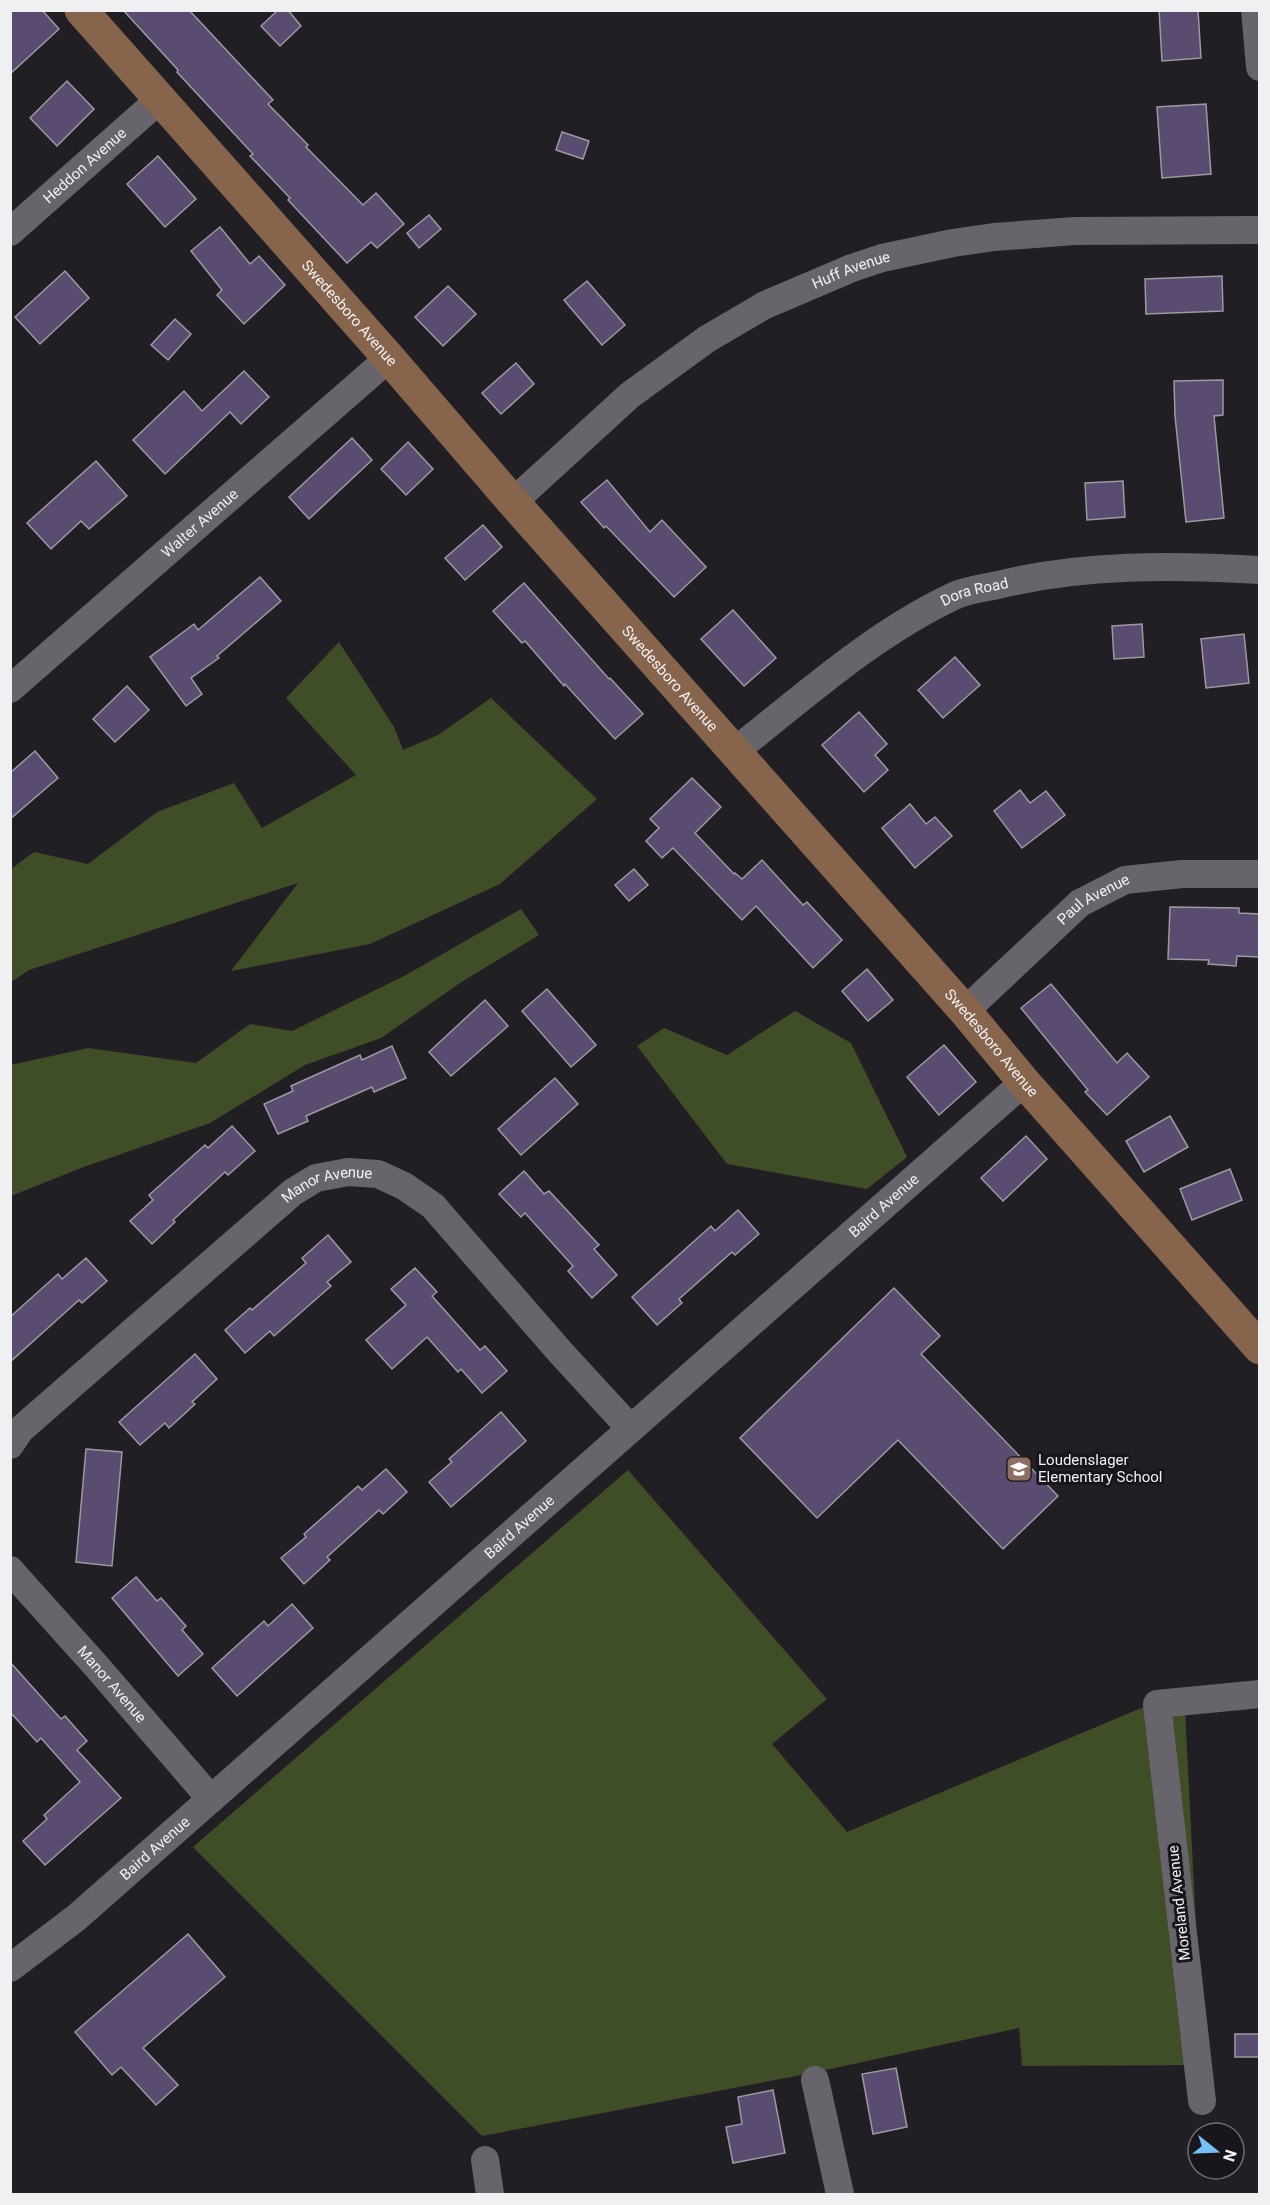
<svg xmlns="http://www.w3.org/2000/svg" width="1270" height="2205" viewBox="0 0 1270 2205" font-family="Roboto,sans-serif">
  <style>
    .green { fill: #404e27 }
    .building { fill: #5a4b71; stroke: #9c9aa0; stroke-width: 1.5 }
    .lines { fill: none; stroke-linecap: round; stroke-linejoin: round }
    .street { stroke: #67656b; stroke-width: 28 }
    .secondary { stroke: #87654d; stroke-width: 33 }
    .labels { text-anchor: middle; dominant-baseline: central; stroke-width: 6; stroke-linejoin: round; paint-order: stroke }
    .street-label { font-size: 15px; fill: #f0eff2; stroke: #18161b }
    .poi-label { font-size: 15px; fill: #f0eff2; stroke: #18161b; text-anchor: start }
  </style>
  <rect width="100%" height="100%" fill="#211f24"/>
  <g class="green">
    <path d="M 339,642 L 394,727 L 403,750 L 438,735 L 491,698 L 597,799 L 500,884 L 370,944 L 231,971 L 298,883 L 29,970 L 11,982 L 11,869 L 34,852 L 88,864 L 157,812 L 234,783 L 262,828 L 356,775 L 286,698 Z"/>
    <path d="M 521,909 L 539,935 L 460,983 L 381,1038 L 305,1065 L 210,1123 L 81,1168 L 11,1196 L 11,1065 L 88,1048 L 196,1063 L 250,1024 L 292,1031 L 406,975 Z"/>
    <path d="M 795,1011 L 851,1043 L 907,1157 L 867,1189 L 727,1164 L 637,1046 L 664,1028 L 727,1055 Z"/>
    <path d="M 628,1470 L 827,1699 L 772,1744 L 847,1832 L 1184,1690 L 1203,2065 L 1022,2066 L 1019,2028 L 812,2073 L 482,2136 L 193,1847 Z"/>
  </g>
  <g class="building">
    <path d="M 10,10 L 42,10 L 59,29 L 10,74 Z"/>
    <path d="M 123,10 L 189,10 L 273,100 L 268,104 L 308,145 L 306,147 L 363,205 L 376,193 L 404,224 L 377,248 L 371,242 L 347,263 L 288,200 L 290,198 L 250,156 L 253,154 L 177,72 L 178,70 Z"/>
    <path d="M 278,10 L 288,10 L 301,26 L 280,46 L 261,26 Z"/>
    <path d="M 1159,10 L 1198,10 L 1201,58 L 1162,61 Z"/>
    <path d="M 67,81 L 94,109 L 57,146 L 30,118 Z"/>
    <path d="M 1206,104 L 1211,174 L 1162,178 L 1157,107 Z"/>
    <path d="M 562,132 L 589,141 L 583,159 L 556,150 Z"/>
    <path d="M 158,156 L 196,199 L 165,227 L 127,184 Z"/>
    <path d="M 429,215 L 441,229 L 419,248 L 407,233 Z"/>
    <path d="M 220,227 L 250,264 L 259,256 L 285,285 L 244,324 L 217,295 L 222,290 L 191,251 Z"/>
    <path d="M 65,271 L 89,298 L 40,344 L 15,317 Z"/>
    <path d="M 1222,276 L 1223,311 L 1146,314 L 1145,279 Z"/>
    <path d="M 587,281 L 625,325 L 602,345 L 564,300 Z"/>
    <path d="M 448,286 L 476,314 L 443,346 L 415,317 Z"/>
    <path d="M 175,319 L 191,334 L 168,360 L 151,345 Z"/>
    <path d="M 516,363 L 534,384 L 501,414 L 482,393 Z"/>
    <path d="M 244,371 L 269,397 L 241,424 L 230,412 L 165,474 L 133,440 L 184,391 L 202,411 Z"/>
    <path d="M 1223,380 L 1223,415 L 1214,416 L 1224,518 L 1186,522 L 1175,416 L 1174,381 Z"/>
    <path d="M 352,438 L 372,460 L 309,519 L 289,497 Z"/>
    <path d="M 408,442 L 433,469 L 406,495 L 381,469 Z"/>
    <path d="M 96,461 L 127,496 L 89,529 L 81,521 L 51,549 L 27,523 Z"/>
    <path d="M 607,480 L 650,532 L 662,520 L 706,567 L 674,597 L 606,526 L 604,528 L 581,502 Z"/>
    <path d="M 1123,481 L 1125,517 L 1087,520 L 1085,483 Z"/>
    <path d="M 483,525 L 502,547 L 465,580 L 445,558 Z"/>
    <path d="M 260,577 L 281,601 L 217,656 L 219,658 L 191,678 L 202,694 L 186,706 L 150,657 L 194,624 L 198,630 Z"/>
    <path d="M 524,583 L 609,679 L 610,678 L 643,714 L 615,739 L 565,684 L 564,686 L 525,641 L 522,643 L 493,611 Z"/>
    <path d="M 733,610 L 776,658 L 744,686 L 701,639 Z"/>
    <path d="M 1142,624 L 1144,657 L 1114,659 L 1112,626 Z"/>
    <path d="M 1244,634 L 1249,683 L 1206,688 L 1201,639 Z"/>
    <path d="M 955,657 L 980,685 L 943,718 L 918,690 Z"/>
    <path d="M 127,686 L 149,710 L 115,742 L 93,719 Z"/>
    <path d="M 859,712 L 887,744 L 875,755 L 888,770 L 864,792 L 822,745 Z"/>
    <path d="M 35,751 L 58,778 L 10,819 L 10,773 Z"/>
    <path d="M 692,778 L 721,807 L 695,833 L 734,874 L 735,873 L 742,879 L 762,860 L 803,905 L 807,902 L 842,940 L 813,968 L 756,906 L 742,920 L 673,848 L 662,858 L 646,841 L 659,828 L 650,819 Z"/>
    <path d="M 1020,790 L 1030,803 L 1046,791 L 1065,815 L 1022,848 L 994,811 Z"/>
    <path d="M 910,804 L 926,824 L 935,817 L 952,836 L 915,868 L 882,828 Z"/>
    <path d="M 634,869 L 648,885 L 629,901 L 615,885 Z"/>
    <path d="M 1170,907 L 1239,908 L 1239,913 L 1260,914 L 1260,957 L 1237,956 L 1236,966 L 1208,964 L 1209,960 L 1168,959 Z"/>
    <path d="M 867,969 L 893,1000 L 868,1021 L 842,991 Z"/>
    <path d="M 1051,984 L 1117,1063 L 1127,1053 L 1149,1077 L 1107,1115 L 1085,1092 L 1088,1090 L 1021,1008 Z"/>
    <path d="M 547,989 L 596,1045 L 571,1067 L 522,1011 Z"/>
    <path d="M 485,1000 L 508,1026 L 451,1076 L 429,1052 Z"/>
    <path d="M 944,1045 L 976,1082 L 939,1115 L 907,1077 Z"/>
    <path d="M 392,1046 L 406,1078 L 374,1092 L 372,1087 L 306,1116 L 308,1121 L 278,1134 L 264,1104 L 293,1091 L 291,1086 L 360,1055 L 362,1060 Z"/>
    <path d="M 555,1078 L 578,1104 L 521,1155 L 498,1129 Z"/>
    <path d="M 1170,1116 L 1188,1147 L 1144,1172 L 1126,1141 Z"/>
    <path d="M 232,1126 L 255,1151 L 228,1175 L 225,1172 L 173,1220 L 175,1222 L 152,1244 L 130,1221 L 153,1200 L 149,1195 L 205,1145 L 208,1148 Z"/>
    <path d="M 1026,1136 L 1047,1159 L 1003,1201 L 981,1178 Z"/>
    <path d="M 1230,1169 L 1242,1200 L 1192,1220 L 1180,1189 Z"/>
    <path d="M 524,1171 L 544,1194 L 549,1191 L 599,1245 L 594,1249 L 617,1275 L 592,1298 L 568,1271 L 573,1266 L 525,1213 L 521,1217 L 499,1194 Z"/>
    <path d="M 738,1210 L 759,1234 L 735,1255 L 732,1252 L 679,1299 L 682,1303 L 657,1325 L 632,1297 L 711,1226 L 715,1231 Z"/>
    <path d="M 328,1235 L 351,1262 L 327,1282 L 331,1286 L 274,1336 L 270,1331 L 245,1353 L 225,1330 L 250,1308 L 252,1310 L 306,1263 L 302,1258 Z"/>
    <path d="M 86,1258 L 107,1281 L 82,1303 L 79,1300 L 10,1362 L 10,1317 L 58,1274 L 62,1279 Z"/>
    <path d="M 415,1268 L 437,1292 L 432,1296 L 480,1350 L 485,1346 L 507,1371 L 482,1393 L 461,1369 L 458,1372 L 427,1337 L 392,1369 L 366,1340 L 406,1305 L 391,1289 Z"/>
    <path d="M 894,1288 L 940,1336 L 921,1354 L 1058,1496 L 1003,1549 L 898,1440 L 817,1518 L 740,1438 Z"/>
    <path d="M 195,1354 L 217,1379 L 192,1402 L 195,1404 L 169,1428 L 165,1423 L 140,1445 L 119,1422 Z"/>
    <path d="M 501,1412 L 526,1441 L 451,1507 L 429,1482 L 452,1462 L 449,1459 Z"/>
    <path d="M 86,1449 L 122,1452 L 112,1566 L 76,1562 Z"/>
    <path d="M 386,1469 L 407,1492 L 383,1514 L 379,1510 L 327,1557 L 330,1560 L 304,1584 L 281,1558 L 306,1537 L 304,1534 L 358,1486 L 362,1490 Z"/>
    <path d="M 136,1577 L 157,1601 L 161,1598 L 186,1626 L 182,1630 L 203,1654 L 178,1676 L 112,1598 Z"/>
    <path d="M 292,1604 L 313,1628 L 237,1696 L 212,1668 L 264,1621 L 268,1626 Z"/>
    <path d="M 10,1662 L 61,1719 L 65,1716 L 87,1741 L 77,1750 L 121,1798 L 45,1865 L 23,1841 L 47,1819 L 44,1815 L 80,1782 L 41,1738 L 37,1742 L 10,1712 Z"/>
    <path d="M 188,1934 L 225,1977 L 143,2048 L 178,2085 L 156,2105 L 121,2067 L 112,2075 L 75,2032 Z"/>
    <rect x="1235" y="2034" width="25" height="23"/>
    <path d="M 896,2068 L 907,2127 L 873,2134 L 862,2074 Z"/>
    <path d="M 773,2090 L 785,2153 L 733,2163 L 726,2127 L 742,2124 L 738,2097 Z"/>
  </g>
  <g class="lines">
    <g class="street">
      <path d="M 1255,10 L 1260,67"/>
      <path id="s1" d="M 10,232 L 160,99"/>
      <path id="s2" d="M 513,502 L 630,395 L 707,339 L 765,305 L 852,268 L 882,258 L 953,243 L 994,237 L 1075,231 L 1260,230"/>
      <path id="s3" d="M 10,689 L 389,358"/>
      <path id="s4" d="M 735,751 C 805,696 873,634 954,596 C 967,590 983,588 998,585 C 1082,564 1173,565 1260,570"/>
      <path id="s5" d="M 965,1011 L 1080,903 L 1125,880 L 1182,874 L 1260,874"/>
      <path id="s6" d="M 10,1445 L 20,1430 L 293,1192 L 316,1178 L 348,1172 L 378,1174 L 404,1186 L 433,1206 L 561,1353 L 630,1428"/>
      <path id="s7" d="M 10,1570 L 98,1668 L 211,1799"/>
      <path id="s8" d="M 10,1968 L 76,1918 L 1024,1082"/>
      <path d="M 815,2080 L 840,2194"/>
      <path d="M 1202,2101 L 1157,1704 L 1260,1694"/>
      <path d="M 485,2160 L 490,2194"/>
    </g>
    <path class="secondary" id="s9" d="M 81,10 L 389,358 L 513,502 L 965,1011 L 1024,1082 L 1260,1348"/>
  </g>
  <defs>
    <g id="school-square" transform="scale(1.35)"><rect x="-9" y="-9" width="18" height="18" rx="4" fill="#8d6e63" stroke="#18161b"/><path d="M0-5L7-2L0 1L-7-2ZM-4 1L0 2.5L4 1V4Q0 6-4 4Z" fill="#fff"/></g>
  </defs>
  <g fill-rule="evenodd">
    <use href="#school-square" x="1019" y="1469"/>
  </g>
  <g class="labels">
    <g class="street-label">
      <text stroke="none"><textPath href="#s1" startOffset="100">Heddon Avenue</textPath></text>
      <text stroke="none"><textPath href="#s2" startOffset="414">Huff Avenue</textPath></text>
      <text stroke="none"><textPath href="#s9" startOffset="405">Swedesboro Avenue</textPath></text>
      <text stroke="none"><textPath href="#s3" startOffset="252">Walter Avenue</textPath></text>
      <text stroke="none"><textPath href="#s4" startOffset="290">Dora Road</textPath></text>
      <text stroke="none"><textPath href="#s9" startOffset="891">Swedesboro Avenue</textPath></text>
      <text stroke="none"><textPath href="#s5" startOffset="171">Paul Avenue</textPath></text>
      <text stroke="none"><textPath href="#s9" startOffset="1377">Swedesboro Avenue</textPath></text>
      <text stroke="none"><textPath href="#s6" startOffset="416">Manor Avenue</textPath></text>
      <text stroke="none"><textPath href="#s8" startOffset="1160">Baird Avenue</textPath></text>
      <text stroke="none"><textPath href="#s8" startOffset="674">Baird Avenue</textPath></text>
      <text stroke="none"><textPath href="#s7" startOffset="153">Manor Avenue</textPath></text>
      <text stroke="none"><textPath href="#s8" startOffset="188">Baird Avenue</textPath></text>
      <text transform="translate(1179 1903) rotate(-96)">Moreland Avenue</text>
    </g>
    <g class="poi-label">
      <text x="1038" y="1460">Loudenslager<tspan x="1038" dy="17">Elementary School</tspan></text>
    </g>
  </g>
  <rect width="1270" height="2205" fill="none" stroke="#f0eff2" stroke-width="24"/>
  <g transform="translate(1216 2151) rotate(108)"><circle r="28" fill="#18161b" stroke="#6e6d71" stroke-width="1.5"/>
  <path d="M0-4.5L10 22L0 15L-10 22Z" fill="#73c1f6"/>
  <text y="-9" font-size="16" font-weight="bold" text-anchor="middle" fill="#f0eff2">N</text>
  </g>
</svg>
